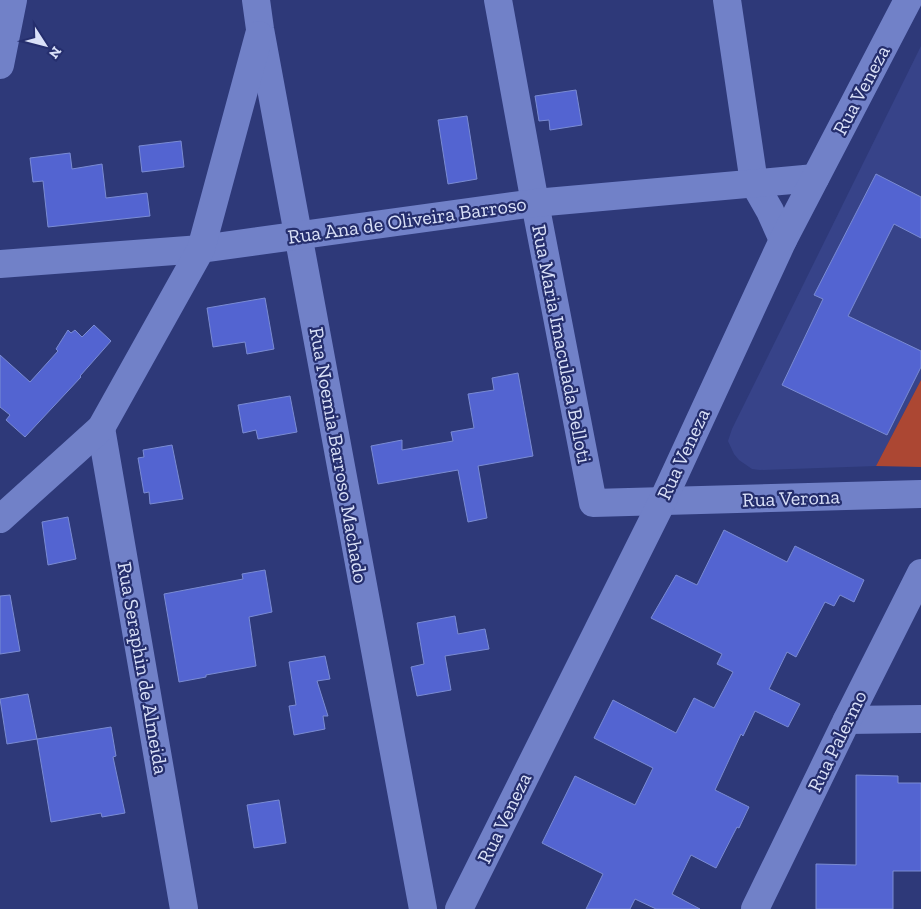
<svg xmlns="http://www.w3.org/2000/svg" width="921" height="909" viewBox="0 0 921 909" font-family="'Zilla Slab',serif">
  <style>
    .built { fill: #374389 }
    .green { fill: #ac4733 }
    .building { fill: #5364d1; stroke: #7a8bd3 }
    .lines { fill: none; stroke-linecap: round; stroke-linejoin: round }
    .minor { stroke: #7181c8; stroke-width: 28 }
    .labels { text-anchor: middle; dominant-baseline: central; stroke-width: 4.5; stroke-linejoin: round; paint-order: stroke }
    .street-label { font-size: 20px; fill: #dae1f8; stroke: #252e6d }
  </style>
  <rect width="100%" height="100%" fill="#2e3979"/>
  <path class="built" d="M 921,46 L 921,380 L 876,466 L 760,470 L 752,469 L 739,460 L 734,454 L 728,441 L 732,429 Z"/>
  <path class="green" d="M 921,380 L 921,467 L 876,466 Z"/>
  <g class="building">
    <path d="M 576,90 L 582,125 L 550,130 L 549,120 L 539,121 L 535,96 Z"/>
    <path d="M 467,116 L 477,179 L 448,184 L 438,120 Z"/>
    <path d="M 181,141 L 184,167 L 142,172 L 139,146 Z"/>
    <path d="M 70,153 L 72,169 L 102,164 L 106,198 L 147,193 L 150,216 L 48,227 L 43,181 L 33,182 L 30,158 Z"/>
    <path d="M 876,174 L 921,197 L 921,238 L 894,224 L 848,316 L 921,351 L 921,367 L 887,435 L 782,385 L 823,299 L 814,295 Z"/>
    <path d="M 265,298 L 274,349 L 247,354 L 245,342 L 213,347 L 207,308 Z"/>
    <path d="M 94,325 L 111,341 L 80,376 L 81,377 L 25,437 L 6,420 L 10,415 L 0,407 L 0,355 L 30,382 L 58,351 L 56,349 L 68,330 L 71,333 L 75,330 L 82,337 Z"/>
    <path d="M 518,373 L 533,456 L 478,466 L 487,518 L 468,522 L 458,470 L 378,484 L 371,446 L 402,440 L 402,450 L 453,441 L 451,432 L 474,428 L 468,394 L 494,390 L 492,378 Z"/>
    <path d="M 290,396 L 297,432 L 258,439 L 256,430 L 243,433 L 238,405 Z"/>
    <path d="M 172,445 L 183,499 L 150,504 L 149,492 L 144,493 L 138,458 L 144,457 L 143,450 Z"/>
    <path d="M 68,517 L 76,559 L 48,565 L 42,522 Z"/>
    <path d="M 724,530 L 787,562 L 795,546 L 864,580 L 854,602 L 840,595 L 834,606 L 825,602 L 796,657 L 787,652 L 769,689 L 800,704 L 788,727 L 755,711 L 743,736 L 741,734 L 715,790 L 749,807 L 739,828 L 737,827 L 716,868 L 691,855 L 672,894 L 700,909 L 656,909 L 635,899 L 630,909 L 586,909 L 603,874 L 542,843 L 575,776 L 635,805 L 653,768 L 594,738 L 613,700 L 676,733 L 694,698 L 714,708 L 733,672 L 717,664 L 722,654 L 651,618 L 676,575 L 697,585 Z"/>
    <path d="M 265,570 L 272,612 L 249,617 L 256,666 L 206,675 L 206,677 L 179,682 L 164,594 L 243,579 L 242,574 Z"/>
    <path d="M 10,595 L 20,651 L 0,654 L 0,596 Z"/>
    <path d="M 455,616 L 458,634 L 485,629 L 489,649 L 445,656 L 451,690 L 417,696 L 411,667 L 424,664 L 417,623 Z"/>
    <path d="M 325,656 L 330,679 L 317,681 L 328,716 L 323,716 L 325,729 L 294,735 L 289,706 L 296,705 L 289,662 Z"/>
    <path d="M 28,694 L 37,739 L 7,744 L 0,699 Z"/>
    <path d="M 111,727 L 116,756 L 113,757 L 125,813 L 102,817 L 101,813 L 51,822 L 37,739 Z"/>
    <path d="M 856,775 L 898,776 L 898,783 L 921,783 L 921,871 L 893,871 L 893,909 L 816,909 L 816,864 L 856,865 Z"/>
    <path d="M 279,800 L 286,843 L 254,848 L 247,805 Z"/>
  </g>
  <g class="lines">
    <g class="minor">
      <path d="M 256,0 L 260,29 L 423,909"/>
      <path d="M 498,0 L 535,203 L 593,503 L 921,494"/>
      <path d="M 727,0 L 754,183 L 770,211 L 783,240"/>
      <path d="M 0,65 L 13,0"/>
      <path d="M 0,264 L 201,249 L 535,203 L 815,178"/>
      <path d="M 101,428 L 184,909"/>
      <path d="M 0,519 L 101,428 L 201,249 L 259,35"/>
      <path d="M 847,720 L 921,719"/>
      <path d="M 459,909 L 662,502 L 783,240 L 908,0"/>
      <path d="M 755,909 L 847,720 L 921,573"/>
    </g>
  </g>
  <g class="labels">
    <g class="street-label">
      <text transform="translate(861 90) rotate(-62)">Rua Veneza</text>
      <text transform="translate(407 220) rotate(-8)">Rua Ana de Oliveira Barroso</text>
      <text transform="translate(562 344) rotate(79)">Rua Maria Imaculada Belloti</text>
      <text transform="translate(683 454) rotate(-65)">Rua Veneza</text>
      <text transform="translate(339 455) rotate(80)">Rua Noemia Barroso Machado</text>
      <text transform="translate(791 498) rotate(-2)">Rua Verona</text>
      <text transform="translate(143 668) rotate(80)">Rua Seraphin de Almeida</text>
      <text transform="translate(837 741) rotate(-64)">Rua Palermo</text>
      <text transform="translate(504 818) rotate(-64)">Rua Veneza</text>
    </g>
  </g>
  <g transform="translate(45 45) rotate(126)" stroke="#252e6d" stroke-width="4" paint-order="stroke">
  <path d="M0-4L9 19L0 12L-9 19Z" fill="#dae1f8"/>
  <text y="-8" font-size="14" font-weight="bold" text-anchor="middle" fill="#dae1f8">N</text>
  </g>
</svg>
